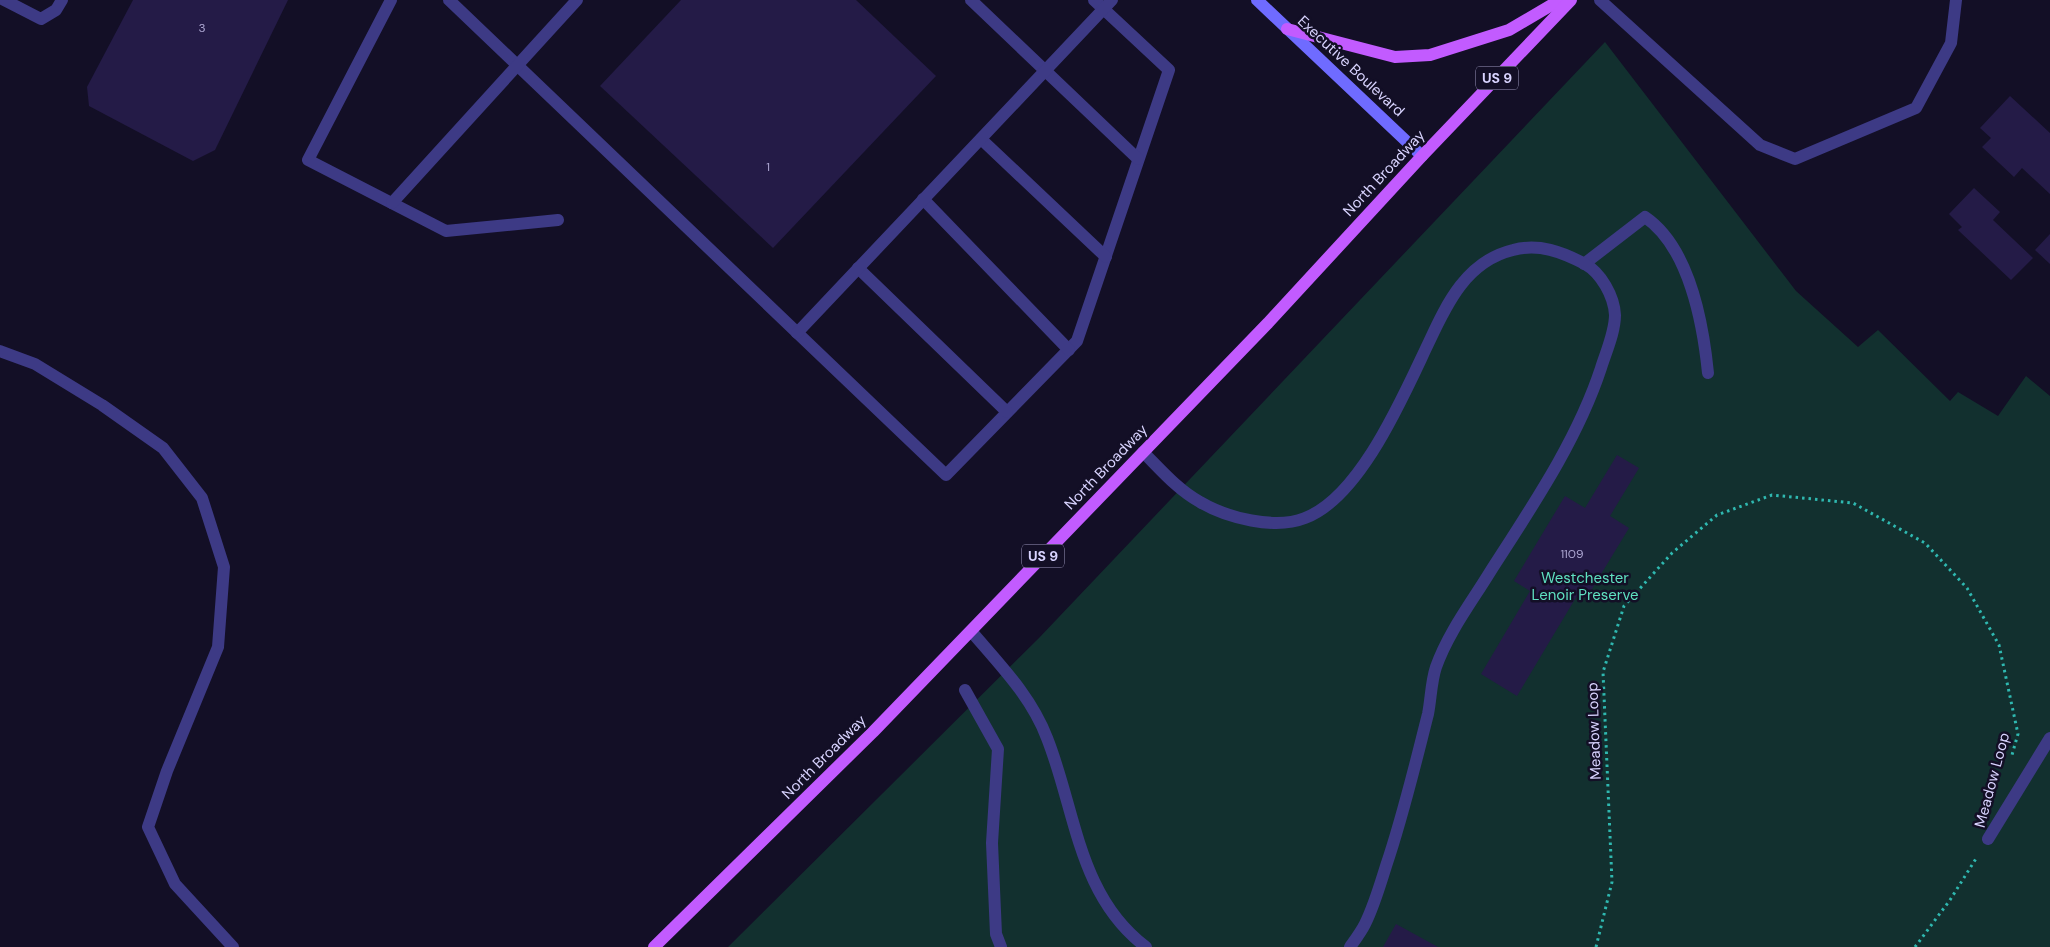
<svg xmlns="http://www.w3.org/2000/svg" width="2050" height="947" viewBox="0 0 2050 947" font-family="'DM Sans',sans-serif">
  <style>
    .green { fill: #12302f }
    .building { fill: #241b47 }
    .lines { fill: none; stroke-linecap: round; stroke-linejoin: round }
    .path { stroke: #2fb8b0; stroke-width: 3; stroke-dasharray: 2.5 4; stroke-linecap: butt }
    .lane { stroke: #3d3a85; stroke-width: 12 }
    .secondary { stroke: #6f6bff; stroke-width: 12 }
    .primary { stroke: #c25bff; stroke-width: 12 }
    .labels { text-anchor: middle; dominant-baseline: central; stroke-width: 5; stroke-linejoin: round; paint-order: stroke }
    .number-label { font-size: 12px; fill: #aca6d1 }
    .shield { fill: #130f26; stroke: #9e99be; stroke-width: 1 }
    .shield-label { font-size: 14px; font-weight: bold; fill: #d9d4ff }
    .street-label { font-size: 15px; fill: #d9d4ff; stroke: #130f26 }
    .park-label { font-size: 15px; fill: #5fe0c0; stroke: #130f26 }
  </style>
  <rect width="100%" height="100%" fill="#130f26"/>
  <path class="green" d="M 1605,42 L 1796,291 L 1858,347 L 1878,330 L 1950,401 L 1958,392 L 1998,416 L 2026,376 L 2050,396 L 2050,947 L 728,947 L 1039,638 Z"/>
  <g class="building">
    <path d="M 133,0 L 288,0 L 215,150 L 193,161 L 89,106 L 87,87 Z"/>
    <path d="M 681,0 L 856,0 L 936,76 L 773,248 L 600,86 Z"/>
    <path d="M 2010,96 L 2050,133 L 2050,194 L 2022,168 L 2014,177 L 1982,147 L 1991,138 L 1980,128 Z"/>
    <path d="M 1974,188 L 2000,212 L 1993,220 L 2033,258 L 2011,280 L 1958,230 L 1962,227 L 1949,214 Z"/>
    <path d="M 2050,234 L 2050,264 L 2035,250 Z"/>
    <path d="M 1617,455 L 1639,468 L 1610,516 L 1629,528 L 1589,594 L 1581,589 L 1517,696 L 1481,674 L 1530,591 L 1514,581 L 1565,496 L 1585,508 Z"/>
    <path d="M 1396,924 L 1438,947 L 1383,947 Z"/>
  </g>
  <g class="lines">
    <g class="path">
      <path d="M 1596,947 L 1612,882 L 1603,672 L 1624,606 L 1672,553 L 1717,515 L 1772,495 L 1853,503 L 1925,543 L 1967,588 L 1999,645 L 2018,734 L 2012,755"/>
      <path d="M 1915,947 L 1950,900 L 1977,857"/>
    </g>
    <g class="lane">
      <path d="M 4,0 L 41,19 L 56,10 L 62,0"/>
      <path d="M 391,0 L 308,160 L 446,231 L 558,220"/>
      <path d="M 449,0 L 946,475 L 1077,341 L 1169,70 L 1094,0"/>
      <path d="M 971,0 L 1138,159"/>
      <path d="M 1600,0 L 1760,145 L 1795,159 L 1916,108 L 1951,43 L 1956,0"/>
      <path d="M 981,139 L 1106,257"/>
      <path d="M 923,199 L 1069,350"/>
      <path d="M 392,203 L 577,0"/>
      <path d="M 1584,264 L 1645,217 C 1689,247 1703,323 1708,373"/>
      <path d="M 858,268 L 1007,412"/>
      <path d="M 797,333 L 1112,0"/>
      <path d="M 0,351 L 35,364 L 102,405 L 163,448 L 202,498 L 224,567 L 218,647 L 167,771 L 148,827 L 175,884 L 233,947"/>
      <path d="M 1143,452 C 1161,470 1178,490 1200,502 C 1227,518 1275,530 1305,518 C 1361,497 1404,394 1429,342 C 1447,303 1467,261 1513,250 C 1539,243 1562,252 1585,264 C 1601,273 1614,296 1615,315 C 1615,332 1606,352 1601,368 C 1577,441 1531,508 1490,572 C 1471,603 1448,633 1436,667 C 1431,682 1431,699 1428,714 C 1415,765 1403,816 1386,866 C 1380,885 1374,906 1365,924 C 1361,932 1355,940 1350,947"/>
      <path d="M 971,631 C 1000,665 1031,696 1047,738 C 1076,811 1078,896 1146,947"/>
      <path d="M 965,690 L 998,749 L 992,843 L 996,934 L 1001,947"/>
      <path d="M 1988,839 L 2050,738"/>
    </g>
    <path class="secondary" d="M 1257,0 L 1422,156"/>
    <g class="primary">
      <path d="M 1287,29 L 1395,57 L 1430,55 L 1509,30 L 1560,0"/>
      <path d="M 654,947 L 873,732 L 1268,323 L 1422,156 L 1571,0"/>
    </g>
  </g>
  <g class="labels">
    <g class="number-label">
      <text x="202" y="28">3</text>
      <text x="768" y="167">1</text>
      <text x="1572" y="554">1109</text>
    </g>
    <g class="shield">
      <rect x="1476" y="66.5" width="42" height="23" rx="4"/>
      <rect x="1022" y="544.5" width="42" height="23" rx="4"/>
    </g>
    <g class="shield-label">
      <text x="1497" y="78">US 9</text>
      <text x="1043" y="556">US 9</text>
    </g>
    <g class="street-label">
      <text transform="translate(1351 66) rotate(43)">Executive Boulevard</text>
      <text transform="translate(1384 173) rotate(-47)">North Broadway</text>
      <text transform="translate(1106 467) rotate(-46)">North Broadway</text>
      <text transform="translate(1594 731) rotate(-92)">Meadow Loop</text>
      <text transform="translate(824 757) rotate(-45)">North Broadway</text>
      <text transform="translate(1992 780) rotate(-75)">Meadow Loop</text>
    </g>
    <g class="park-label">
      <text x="1585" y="578">Westchester<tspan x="1585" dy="17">Lenoir Preserve</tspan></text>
    </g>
  </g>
</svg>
